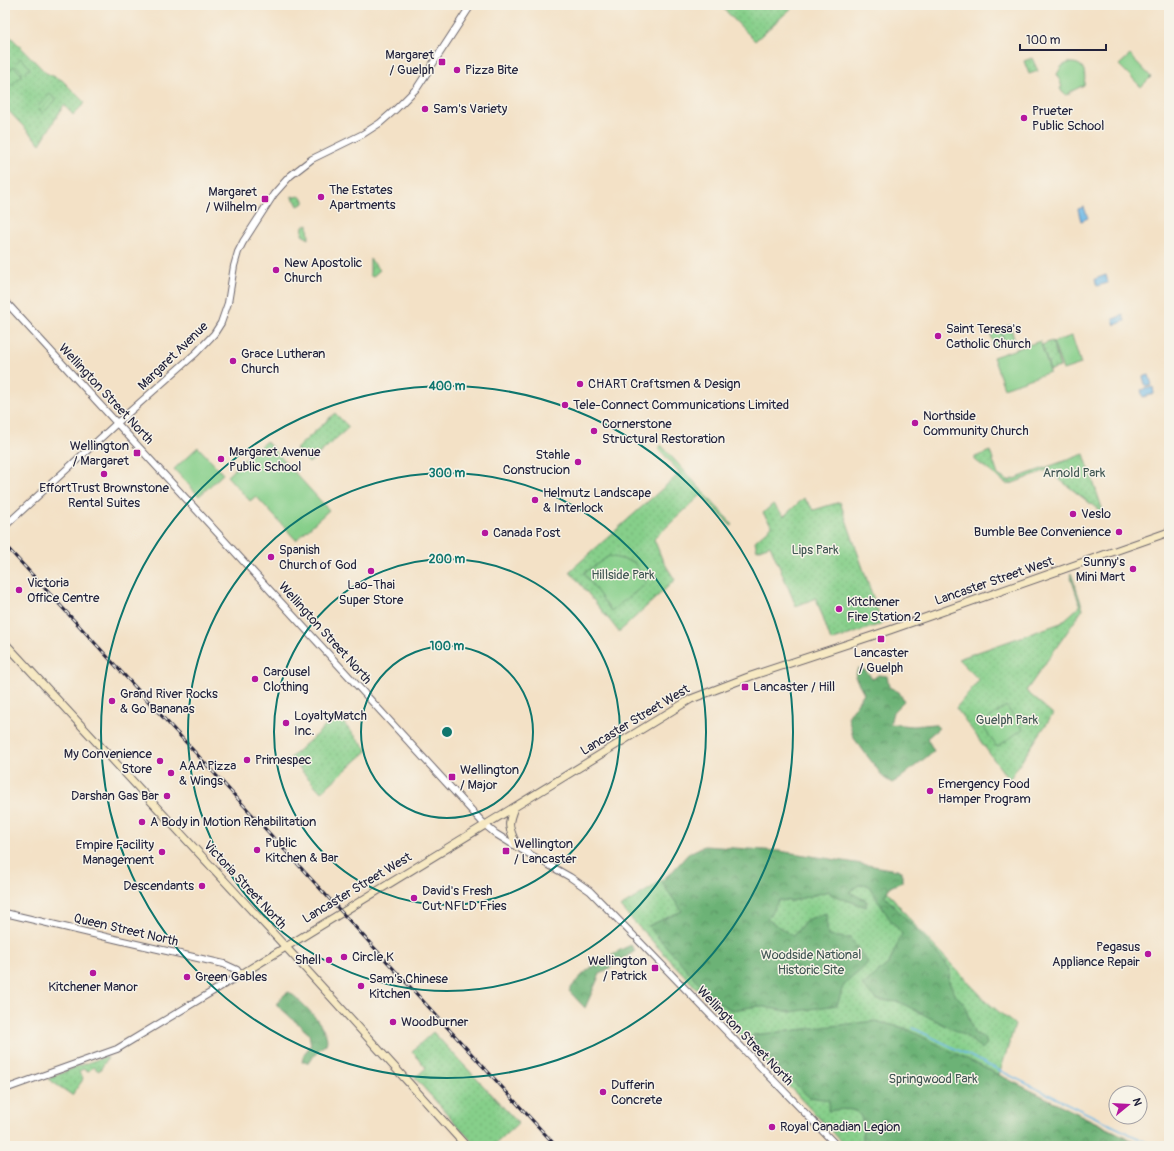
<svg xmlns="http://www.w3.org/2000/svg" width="1174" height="1151" viewBox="0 0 1174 1151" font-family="Pangolin,sans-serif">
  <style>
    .grass { fill: url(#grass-dots); stroke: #547862 }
    .forest { fill: url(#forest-crowns); stroke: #476a58 }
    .garden { fill: url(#garden-furrows); stroke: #547862 }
    .pitch { fill: #86cf8a; stroke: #547862 }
    .water { fill: #6eb9e7; stroke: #486e91 }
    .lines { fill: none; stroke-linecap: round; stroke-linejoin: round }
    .stream { stroke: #6eb9e7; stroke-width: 1.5 }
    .tertiary-casing { stroke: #6b656c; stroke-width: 8 }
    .secondary-casing { stroke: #6b656c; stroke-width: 9 }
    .tertiary { stroke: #fff; stroke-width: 6 }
    .secondary { stroke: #f7e9c3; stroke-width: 7 }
    .rail-casing { stroke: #22223b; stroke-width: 3 }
    .rail { stroke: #f7f3e8; stroke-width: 1.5; stroke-dasharray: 4.5; stroke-linecap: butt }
    .ring { fill: none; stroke: #0f766e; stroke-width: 2 }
    .poi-dot { fill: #b5179e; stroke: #f7f3e8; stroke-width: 1.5 }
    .labels { text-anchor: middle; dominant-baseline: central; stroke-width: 3; stroke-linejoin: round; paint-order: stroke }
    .poi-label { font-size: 13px; fill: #22223b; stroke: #f7f3e8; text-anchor: start }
    .street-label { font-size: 13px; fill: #22223b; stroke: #f7f3e8 }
    .park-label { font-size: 13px; fill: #405653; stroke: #f7f3e8 }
    .centre { fill: #0f766e; stroke: #f7f3e8; stroke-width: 2 }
    .ring-label { font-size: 12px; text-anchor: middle; font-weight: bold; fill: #0f766e; stroke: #f7f3e8; stroke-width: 3; stroke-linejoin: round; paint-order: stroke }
  </style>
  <defs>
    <pattern id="grass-dots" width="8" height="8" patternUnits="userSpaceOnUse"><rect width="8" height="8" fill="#86cf8a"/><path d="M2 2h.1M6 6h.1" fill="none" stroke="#73b178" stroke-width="1.8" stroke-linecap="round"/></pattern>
    <pattern id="forest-crowns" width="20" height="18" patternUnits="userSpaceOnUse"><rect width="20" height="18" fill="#6cb276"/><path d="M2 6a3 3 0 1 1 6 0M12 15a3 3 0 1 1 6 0" fill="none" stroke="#589062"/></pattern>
    <pattern id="garden-furrows" width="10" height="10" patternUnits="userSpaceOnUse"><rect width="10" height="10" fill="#86cf8a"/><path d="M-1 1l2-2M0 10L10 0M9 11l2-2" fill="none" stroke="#73b178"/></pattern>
  </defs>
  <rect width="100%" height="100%" fill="#f7f3e8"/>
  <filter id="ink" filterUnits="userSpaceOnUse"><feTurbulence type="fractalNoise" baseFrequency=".025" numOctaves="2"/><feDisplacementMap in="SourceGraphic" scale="8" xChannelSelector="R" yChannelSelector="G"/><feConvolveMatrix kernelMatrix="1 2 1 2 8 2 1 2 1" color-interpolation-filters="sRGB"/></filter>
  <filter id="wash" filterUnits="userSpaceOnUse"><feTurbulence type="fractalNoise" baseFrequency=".012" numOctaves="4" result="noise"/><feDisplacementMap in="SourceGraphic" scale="16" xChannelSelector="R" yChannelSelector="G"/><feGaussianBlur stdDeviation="0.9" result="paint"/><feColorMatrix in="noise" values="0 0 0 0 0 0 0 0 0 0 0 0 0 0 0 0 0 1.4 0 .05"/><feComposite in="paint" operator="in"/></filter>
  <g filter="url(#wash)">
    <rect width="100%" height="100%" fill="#f3e1c6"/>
    <g class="grass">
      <path d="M 720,5 L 795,5 L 755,41 Z"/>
      <path d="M 5,31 L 46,73 L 62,80 L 85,103 L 73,115 L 64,105 L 40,144 L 5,107 Z"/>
      <path d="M 1032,58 L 1038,71 L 1029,74 L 1024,61 Z"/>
      <path d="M 1052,341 L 1060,367 L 1050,370 L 1042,345 Z"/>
      <path d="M 335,413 L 349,427 L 309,463 L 296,449 Z"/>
      <path d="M 661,445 L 733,525 L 731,526 L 701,495 L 660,533 L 654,539 L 662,559 L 675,580 L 619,632 L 570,571 L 680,473 L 658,448 Z"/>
      <path d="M 990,451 L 998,475 L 1008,481 L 1084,454 L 1104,514 L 1047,470 L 1008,485 L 975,460 L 975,457 Z"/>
      <path d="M 804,498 L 814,510 L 840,502 L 882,623 L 881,624 L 831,641 L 816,598 L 796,606 L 770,545 L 757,550 L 755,541 L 772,526 L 763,513 L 773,504 L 784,516 Z"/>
      <path d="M 1071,573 L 1083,609 L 1026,691 L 1053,714 L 1009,780 L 956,708 L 979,680 L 958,659 L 1061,623 L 1080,606 L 1070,574 Z"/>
      <path d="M 337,716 L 368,750 L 321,792 L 290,758 Z"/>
      <path d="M 700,851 L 872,872 L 917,928 L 987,1002 L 1015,1025 L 999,1075 L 1144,1146 L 845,1146 L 620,907 L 651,888 Z"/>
      <path d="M 433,1032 L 518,1123 L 493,1146 L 476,1146 L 415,1078 L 426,1068 L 412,1051 Z"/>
      <path d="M 105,1057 L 108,1058 L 99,1071 L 93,1067 L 89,1071 L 82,1069 L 79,1073 L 83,1078 L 82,1081 L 72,1095 L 48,1079 L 81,1065 Z"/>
    </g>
    <g class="forest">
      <path d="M 858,668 L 865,670 L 873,679 L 878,675 L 887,676 L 889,687 L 899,692 L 904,701 L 893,712 L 890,724 L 913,726 L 935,724 L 939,728 L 927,738 L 934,751 L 899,779 L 892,783 L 884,778 L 853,737 L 848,717 L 864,693 L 855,677 Z"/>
      <path d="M 704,846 L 779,851 L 850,862 L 902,871 L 902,882 L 890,887 L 884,896 L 915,928 L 950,969 L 949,982 L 956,996 L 964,1003 L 974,1033 L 985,1038 L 987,1044 L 982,1049 L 966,1036 L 899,1002 L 877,1000 L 862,986 L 889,963 L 902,934 L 889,918 L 868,885 L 859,885 L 849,892 L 867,901 L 866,907 L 832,895 L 829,891 L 792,901 L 779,900 L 767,919 L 793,936 L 806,920 L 826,913 L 828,936 L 850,938 L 868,962 C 862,972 850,977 843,987 C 841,991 840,999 837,1005 L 791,1012 L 759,1006 L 732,1010 L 724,1006 L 712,998 L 648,926 L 682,911 L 662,883 L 689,853 Z"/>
      <path d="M 631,945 L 635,951 L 600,974 L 585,1008 L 569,991 C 585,967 607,956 631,945 Z"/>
      <path d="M 289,992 C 298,998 333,1031 326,1044 C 325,1046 323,1046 321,1048 C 317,1052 313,1057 309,1062 L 302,1062 L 304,1054 L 311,1045 L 309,1034 L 276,1004 L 285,994 Z"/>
      <path d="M 875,1021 L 905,1028 L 989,1070 L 1143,1146 L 864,1146 C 862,1139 863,1123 861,1117 C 856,1106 838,1110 828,1111 L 829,1100 L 809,1097 L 751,1043 L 753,1035 Z"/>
    </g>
    <g class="garden">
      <path d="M 50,94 L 56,100 L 43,113 L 37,107 Z"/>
      <path d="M 292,196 L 294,197 L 299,196 L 304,200 L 304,203 L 298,206 L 295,200 L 292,198 Z"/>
      <path d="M 308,224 L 309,239 L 302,235 L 303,226 Z"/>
      <path d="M 370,259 L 380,270 L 372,277 L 370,275 Z"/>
    </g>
    <g class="pitch">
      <path d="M 1130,55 L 1151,77 L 1141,87 L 1119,65 Z"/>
      <path d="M 21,58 L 30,68 L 24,73 L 15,64 Z"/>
      <path d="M 1068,63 C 1085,62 1086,72 1084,85 L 1070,92 L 1070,93 L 1066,95 L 1062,92 L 1060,88 L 1062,87 L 1057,74 L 1062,66 Z"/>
      <path d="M 14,66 L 22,75 L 5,91 L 5,74 Z"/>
      <path d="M 1010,325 L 1015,342 L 1006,345 L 1000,329 Z"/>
      <path d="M 999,329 L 1005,345 L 995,348 L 990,332 Z"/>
      <path d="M 1072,336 L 1081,364 L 1063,370 L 1053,342 Z"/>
      <path d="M 1040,341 L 1050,372 L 1004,388 L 993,357 Z"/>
      <path d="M 266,441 L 329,510 L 296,540 L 256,496 L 250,501 L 227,476 Z"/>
      <path d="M 198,447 L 223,474 L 199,496 L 174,469 Z"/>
      <path d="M 609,556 L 634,562 L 646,584 L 611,611 L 584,573 Z"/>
      <path d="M 1006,706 L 1023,729 L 997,747 L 981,724 Z"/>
    </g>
    <g class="water">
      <path d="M 1084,207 L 1088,218 L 1081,221 L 1078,209 Z"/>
      <path d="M 1106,275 L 1108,283 L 1097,286 L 1095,279 Z"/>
      <path d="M 1123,315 L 1125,321 L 1115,325 L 1113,319 Z"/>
      <path d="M 1149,375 L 1152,385 L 1146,387 L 1143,377 Z"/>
      <path d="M 1153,387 L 1154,394 L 1143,397 L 1141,390 Z"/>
    </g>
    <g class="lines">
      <path class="stream" d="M 913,1028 L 1154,1146"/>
    </g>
  </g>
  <g filter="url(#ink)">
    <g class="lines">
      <g class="tertiary-casing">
        <g id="tertiary">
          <path d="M 5,301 L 485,825 L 496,834 L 517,847 L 570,877 L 590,891 L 634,936"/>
          <path d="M 5,526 L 117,423 L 196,353 L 214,334 L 221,323 L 228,303 L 234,266 L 238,252 L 243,242 L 274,194 L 290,176 L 312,159 L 363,134 L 380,123 L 396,109 L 417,88 L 471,5"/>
          <path d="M 5,913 L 123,941 L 224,964 L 237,970 L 240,975 L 117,1049 L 5,1089"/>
          <path d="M 638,940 L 837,1146"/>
        </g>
      </g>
      <g class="secondary-casing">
        <g id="secondary">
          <path d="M 5,643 L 294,956 L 466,1146"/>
          <path d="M 514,808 C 506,827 510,828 517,847"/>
          <path d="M 240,975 L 691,699 L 751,676 L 890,630 L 1169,532"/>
        </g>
      </g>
      <use href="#tertiary" class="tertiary"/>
      <use href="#secondary" class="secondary"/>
      <g class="rail-casing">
        <path id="rail" d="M 5,545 L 556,1146"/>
      </g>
      <use href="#rail" class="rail"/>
    </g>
  </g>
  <g class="ring">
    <circle cx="447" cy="732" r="86"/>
    <circle cx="447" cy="732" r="173"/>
    <circle cx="447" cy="732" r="259"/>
    <circle cx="447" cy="732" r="346"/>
  </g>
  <g class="poi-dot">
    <rect x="438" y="58" width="8" height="8" rx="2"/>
    <circle cx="457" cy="70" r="4"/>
    <circle cx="425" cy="109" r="4"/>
    <circle cx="1024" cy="118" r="4"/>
    <circle cx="321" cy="197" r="4"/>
    <rect x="261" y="195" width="8" height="8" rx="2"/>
    <circle cx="276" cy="270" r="4"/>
    <circle cx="938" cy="336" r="4"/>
    <circle cx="233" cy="361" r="4"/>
    <circle cx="580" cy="384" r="4"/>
    <circle cx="565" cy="405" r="4"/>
    <circle cx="915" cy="423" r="4"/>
    <circle cx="594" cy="431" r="4"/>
    <rect x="133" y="449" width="8" height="8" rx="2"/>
    <circle cx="221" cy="459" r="4"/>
    <circle cx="578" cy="462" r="4"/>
    <circle cx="104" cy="474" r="4"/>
    <circle cx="535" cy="500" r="4"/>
    <circle cx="1073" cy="514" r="4"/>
    <circle cx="1119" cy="532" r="4"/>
    <circle cx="485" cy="533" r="4"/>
    <circle cx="271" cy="557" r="4"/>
    <circle cx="1133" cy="569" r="4"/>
    <circle cx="371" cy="571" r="4"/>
    <circle cx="19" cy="590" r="4"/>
    <circle cx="839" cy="609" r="4"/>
    <rect x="877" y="635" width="8" height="8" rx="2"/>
    <circle cx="255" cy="679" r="4"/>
    <rect x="741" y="683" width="8" height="8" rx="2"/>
    <circle cx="112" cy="701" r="4"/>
    <circle cx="286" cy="723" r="4"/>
    <circle cx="247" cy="760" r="4"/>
    <circle cx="160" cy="761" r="4"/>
    <circle cx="171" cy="773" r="4"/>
    <rect x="448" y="773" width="8" height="8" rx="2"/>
    <circle cx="930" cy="791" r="4"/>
    <circle cx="167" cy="796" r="4"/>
    <circle cx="142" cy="822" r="4"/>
    <circle cx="257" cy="850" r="4"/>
    <rect x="502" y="847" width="8" height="8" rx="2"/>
    <circle cx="162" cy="852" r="4"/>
    <circle cx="202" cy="886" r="4"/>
    <circle cx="414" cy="898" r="4"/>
    <circle cx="1148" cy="954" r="4"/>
    <circle cx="344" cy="957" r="4"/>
    <circle cx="329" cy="960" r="4"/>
    <rect x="651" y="964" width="8" height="8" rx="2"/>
    <circle cx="93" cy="973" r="4"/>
    <circle cx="187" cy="977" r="4"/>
    <circle cx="361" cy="986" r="4"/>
    <circle cx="393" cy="1022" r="4"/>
    <circle cx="603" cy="1092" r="4"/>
    <circle cx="772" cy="1127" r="4"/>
  </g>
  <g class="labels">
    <g class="poi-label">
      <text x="434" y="55" text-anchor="end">Margaret<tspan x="434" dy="15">/ Guelph</tspan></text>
      <text x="465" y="70">Pizza Bite</text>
      <text x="433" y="109">Sam's Variety</text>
      <text x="1032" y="111">Prueter<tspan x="1032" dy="15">Public School</tspan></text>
      <text x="329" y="190">The Estates<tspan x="329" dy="15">Apartments</tspan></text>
      <text x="257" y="192" text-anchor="end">Margaret<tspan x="257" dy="15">/ Wilhelm</tspan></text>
      <text x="284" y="263">New Apostolic<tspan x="284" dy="15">Church</tspan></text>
      <text x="946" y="329">Saint Teresa's<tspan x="946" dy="15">Catholic Church</tspan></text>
      <text x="241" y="354">Grace Lutheran<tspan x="241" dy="15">Church</tspan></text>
      <text x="588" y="384">CHART Craftsmen &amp; Design</text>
      <text x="573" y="405">Tele-Connect Communications Limited</text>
      <text x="923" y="416">Northside<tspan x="923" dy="15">Community Church</tspan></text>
      <text x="602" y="424">Cornerstone<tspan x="602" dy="15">Structural Restoration</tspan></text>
      <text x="129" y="446" text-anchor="end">Wellington<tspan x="129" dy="15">/ Margaret</tspan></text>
      <text x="229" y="452">Margaret Avenue<tspan x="229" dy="15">Public School</tspan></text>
      <text x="570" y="455" text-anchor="end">Stahle<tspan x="570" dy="15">Construcion</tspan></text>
      <text x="104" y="488" text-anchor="middle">EffortTrust Brownstone<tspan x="104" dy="15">Rental Suites</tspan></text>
      <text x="543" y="493">Helmutz Landscape<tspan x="543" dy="15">&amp; Interlock</tspan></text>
      <text x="1081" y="514">Veslo</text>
      <text x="1111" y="532" text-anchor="end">Bumble Bee Convenience</text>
      <text x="493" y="533">Canada Post</text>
      <text x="279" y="550">Spanish<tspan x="279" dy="15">Church of God</tspan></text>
      <text x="1125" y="562" text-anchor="end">Sunny's<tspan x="1125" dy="15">Mini Mart</tspan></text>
      <text x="27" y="583">Victoria<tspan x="27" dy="15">Office Centre</tspan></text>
      <text x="371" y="585" text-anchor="middle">Lao-Thai<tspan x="371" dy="15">Super Store</tspan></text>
      <text x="847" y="602">Kitchener<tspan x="847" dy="15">Fire Station 2</tspan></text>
      <text x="881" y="653" text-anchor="middle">Lancaster<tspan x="881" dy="15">/ Guelph</tspan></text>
      <text x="263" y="672">Carousel<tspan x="263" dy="15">Clothing</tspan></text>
      <text x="753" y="687">Lancaster / Hill</text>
      <text x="120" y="694">Grand River Rocks<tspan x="120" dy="15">&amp; Go Bananas</tspan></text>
      <text x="294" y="716">LoyaltyMatch<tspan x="294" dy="15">Inc.</tspan></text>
      <text x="152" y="754" text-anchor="end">My Convenience<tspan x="152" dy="15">Store</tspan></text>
      <text x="255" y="760">Primespec</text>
      <text x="179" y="766">AAA Pizza<tspan x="179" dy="15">&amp; Wings</tspan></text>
      <text x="460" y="770">Wellington<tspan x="460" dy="15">/ Major</tspan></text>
      <text x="938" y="784">Emergency Food<tspan x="938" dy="15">Hamper Program</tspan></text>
      <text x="159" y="796" text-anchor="end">Darshan Gas Bar</text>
      <text x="150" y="822">A Body in Motion Rehabilitation</text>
      <text x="265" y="843">Public<tspan x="265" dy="15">Kitchen &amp; Bar</tspan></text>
      <text x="514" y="844">Wellington<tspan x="514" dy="15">/ Lancaster</tspan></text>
      <text x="154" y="845" text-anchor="end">Empire Facility<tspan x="154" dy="15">Management</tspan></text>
      <text x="194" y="886" text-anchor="end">Descendants</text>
      <text x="422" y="891">David's Fresh<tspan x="422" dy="15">Cut NFLD Fries</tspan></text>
      <text x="1140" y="947" text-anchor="end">Pegasus<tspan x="1140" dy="15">Appliance Repair</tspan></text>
      <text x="352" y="957">Circle K</text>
      <text x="321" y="960" text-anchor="end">Shell</text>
      <text x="647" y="961" text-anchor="end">Wellington<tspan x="647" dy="15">/ Patrick</tspan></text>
      <text x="195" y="977">Green Gables</text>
      <text x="369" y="979">Sam's Chinese<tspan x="369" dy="15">Kitchen</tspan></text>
      <text x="93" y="987" text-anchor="middle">Kitchener Manor</text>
      <text x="401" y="1022">Woodburner</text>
      <text x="611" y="1085">Dufferin<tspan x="611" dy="15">Concrete</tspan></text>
      <text x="780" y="1127">Royal Canadian Legion</text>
    </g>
    <g class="street-label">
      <text transform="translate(173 356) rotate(-44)">Margaret Avenue</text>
      <text transform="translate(106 394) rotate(47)">Wellington Street North</text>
      <text transform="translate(994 581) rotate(-19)">Lancaster Street West</text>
      <text transform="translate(325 633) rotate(48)">Wellington Street North</text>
      <text transform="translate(635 720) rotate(-31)">Lancaster Street West</text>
      <text transform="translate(245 885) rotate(47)">Victoria Street North</text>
      <text transform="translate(357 888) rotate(-31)">Lancaster Street West</text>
      <text transform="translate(126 930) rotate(13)">Queen Street North</text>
      <text transform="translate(745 1036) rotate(46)">Wellington Street North</text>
    </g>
    <g class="park-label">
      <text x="1074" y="473">Arnold Park</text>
      <text x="815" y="550">Lips Park</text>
      <text x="623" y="575">Hillside Park</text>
      <text x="1007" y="720">Guelph Park</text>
      <text x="811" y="955">Woodside National<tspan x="811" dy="15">Historic Site</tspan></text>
      <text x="933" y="1079">Springwood Park</text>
    </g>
  </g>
  <circle cx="447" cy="732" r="6" class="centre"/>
  <g class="ring-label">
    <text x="447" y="390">400 m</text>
    <text x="447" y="477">300 m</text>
    <text x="447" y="563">200 m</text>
    <text x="447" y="650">100 m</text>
  </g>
  <rect width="1174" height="1151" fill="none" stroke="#f7f3e8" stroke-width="20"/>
  <g transform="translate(1128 1105) rotate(72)"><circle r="19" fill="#f7f3e8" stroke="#a29fa3"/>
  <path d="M0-3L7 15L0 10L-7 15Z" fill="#b5179e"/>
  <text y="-6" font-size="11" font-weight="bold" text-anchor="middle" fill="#22223b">N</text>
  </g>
  <path d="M1020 44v6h86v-6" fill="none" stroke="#22223b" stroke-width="2"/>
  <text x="1026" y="44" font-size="12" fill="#22223b" stroke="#f7f3e8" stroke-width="3" paint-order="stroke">100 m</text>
</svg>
